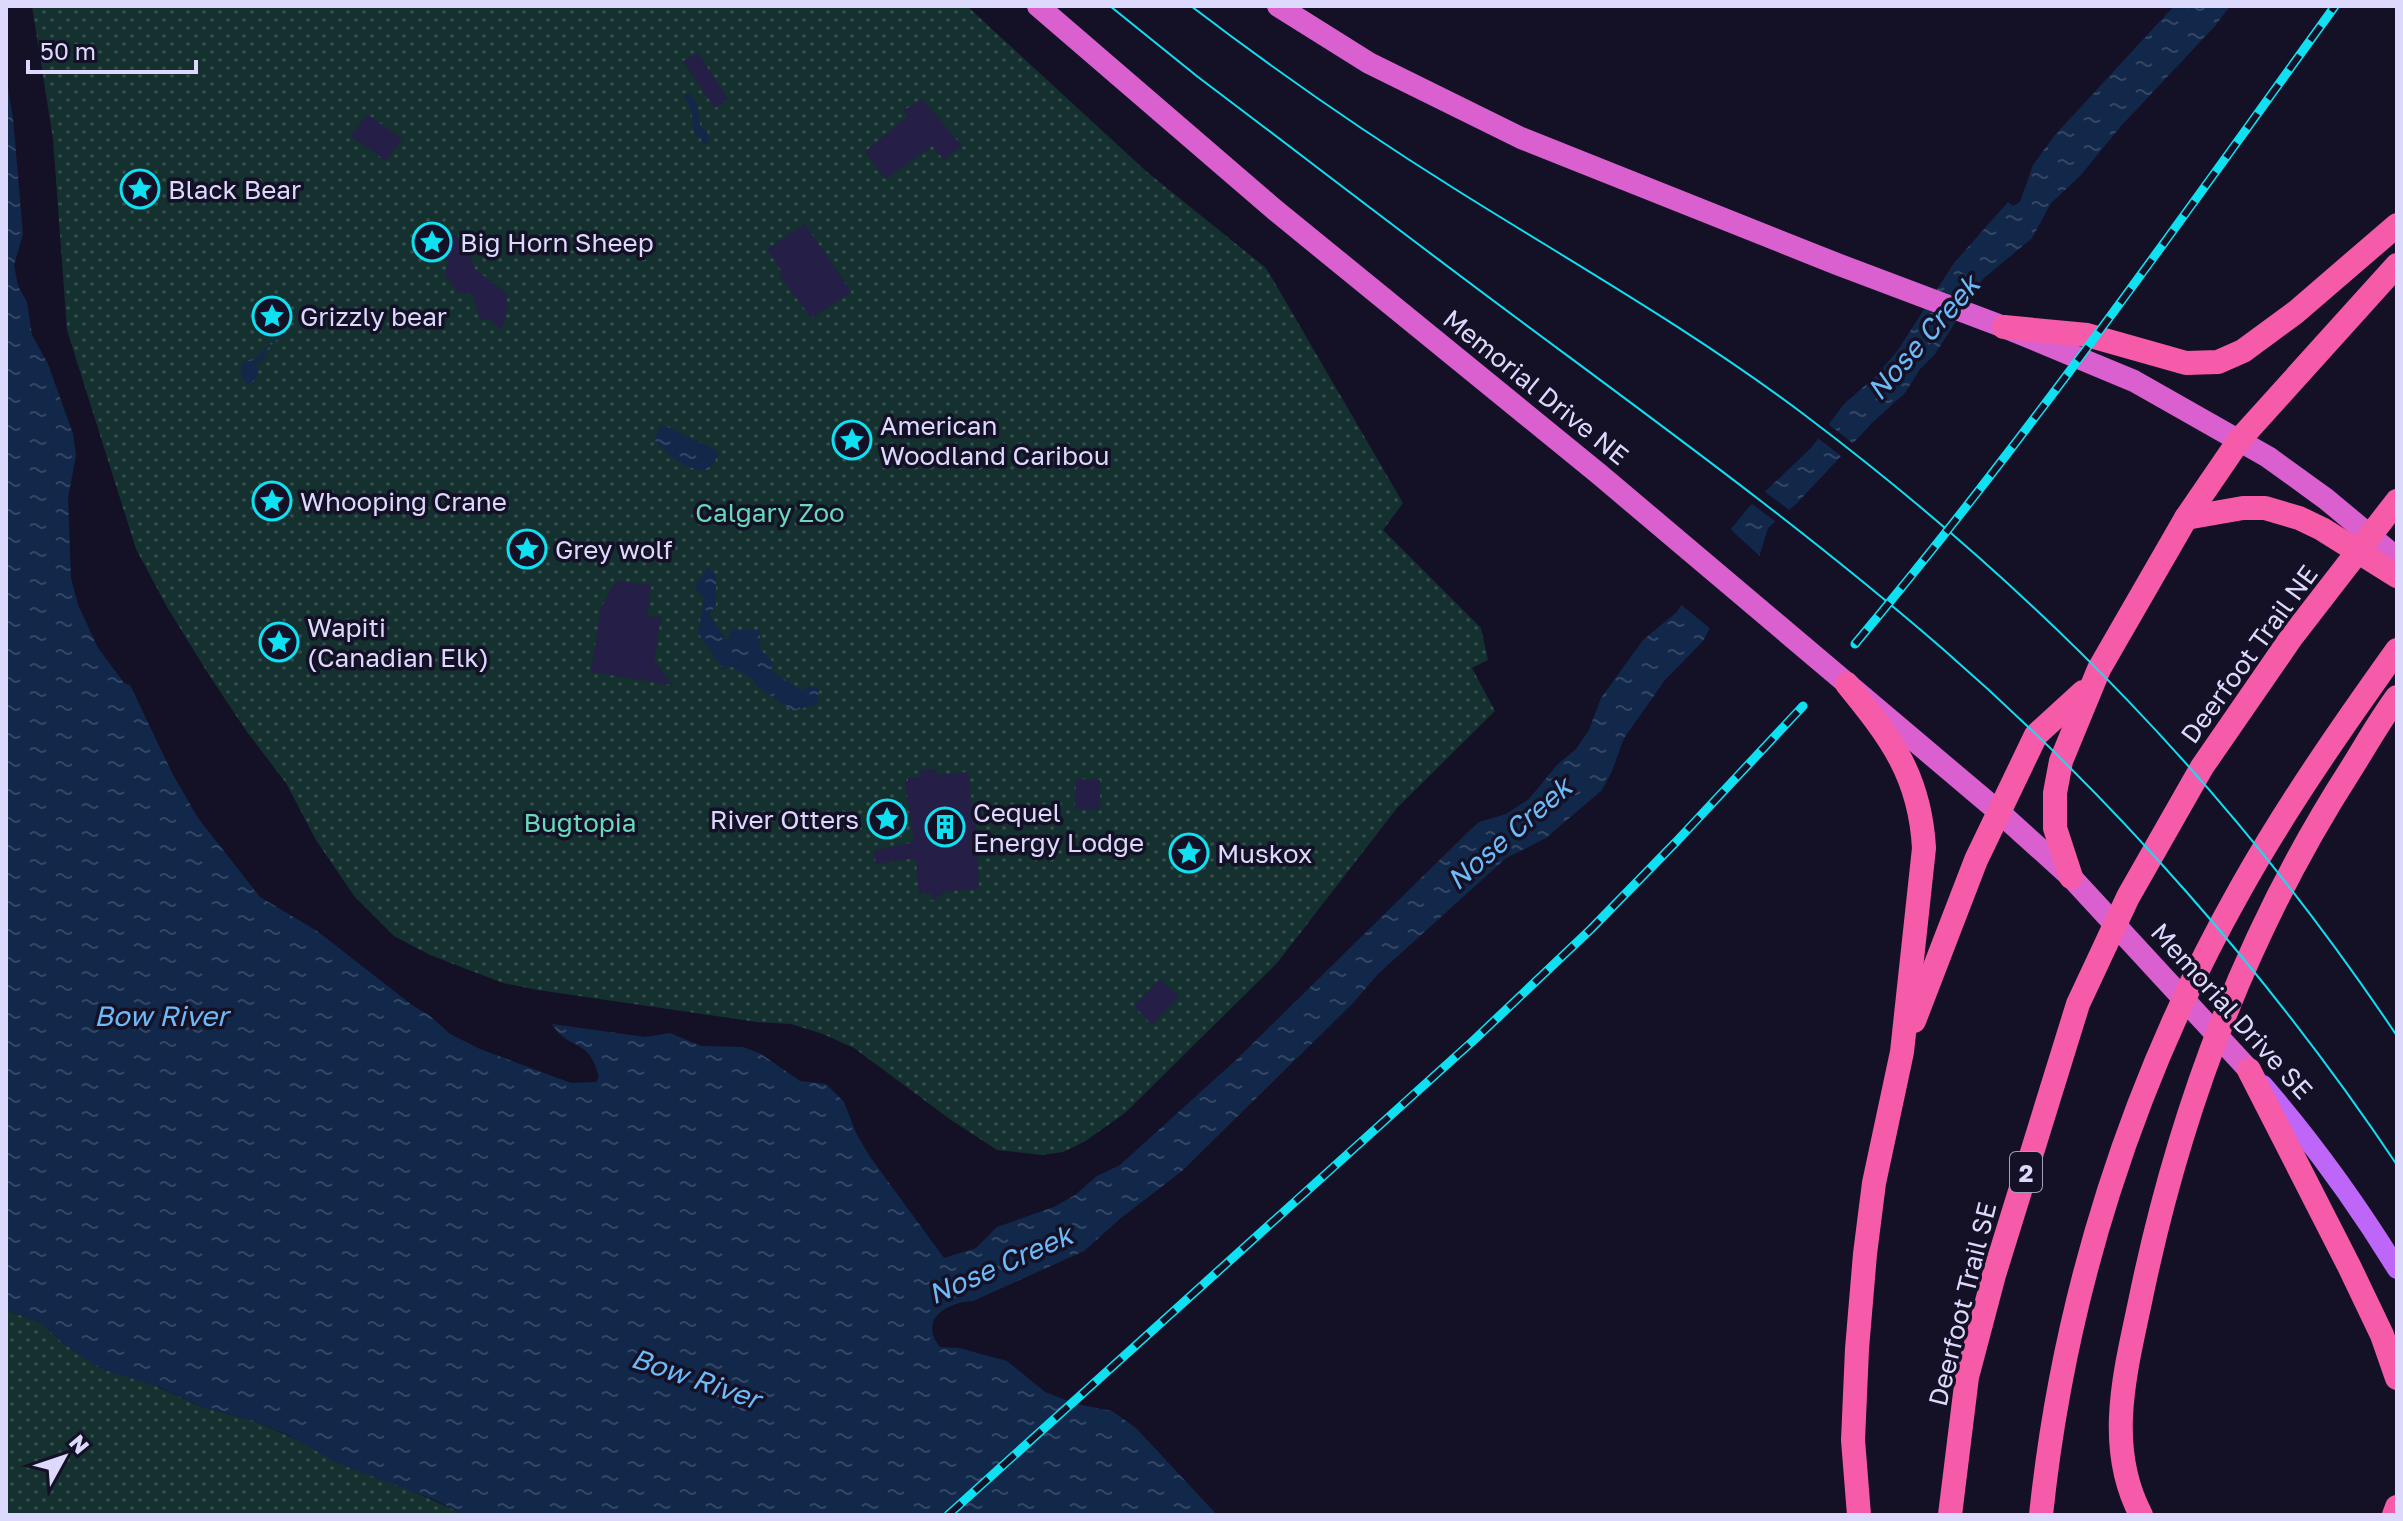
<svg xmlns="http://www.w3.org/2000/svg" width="2403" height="1521" viewBox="0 0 2403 1521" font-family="'Golos Text',sans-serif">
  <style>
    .green { fill: url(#green-dots) }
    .water { fill: url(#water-ripples) }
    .pier { fill: #141127 }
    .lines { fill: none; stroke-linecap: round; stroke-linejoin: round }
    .stream { stroke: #11284a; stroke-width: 7 }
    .building { fill: #251e47 }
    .primary { stroke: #bd66f7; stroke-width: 20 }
    .trunk { stroke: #da60d0; stroke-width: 22 }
    .motorway { stroke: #f65ba9; stroke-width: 24 }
    .tram { stroke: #10e1f2; stroke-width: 2 }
    .rail-casing { stroke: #10e1f2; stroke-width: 9 }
    .rail { stroke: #141127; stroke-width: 6; stroke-dasharray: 18; stroke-linecap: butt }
    .labels { text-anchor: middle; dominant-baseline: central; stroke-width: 7; stroke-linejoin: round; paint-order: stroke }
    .shield { fill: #141127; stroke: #a09dbd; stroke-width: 2 }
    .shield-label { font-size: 24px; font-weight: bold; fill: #dcd9fd }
    .poi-label { font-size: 26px; fill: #dcd9fd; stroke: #141127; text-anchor: start }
    .street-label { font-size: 26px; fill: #dcd9fd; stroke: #141127 }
    .park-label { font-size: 26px; fill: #68dabb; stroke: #141127 }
    .water-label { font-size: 28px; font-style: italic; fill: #6dbaf7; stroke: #141127 }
  </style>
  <defs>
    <pattern id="green-dots" width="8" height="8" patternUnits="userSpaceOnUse" patternTransform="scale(2)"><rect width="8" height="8" fill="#14302f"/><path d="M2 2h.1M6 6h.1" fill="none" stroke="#364d4e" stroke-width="1.8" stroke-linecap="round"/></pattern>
    <pattern id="water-ripples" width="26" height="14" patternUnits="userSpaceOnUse" patternTransform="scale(2)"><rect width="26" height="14" fill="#11284a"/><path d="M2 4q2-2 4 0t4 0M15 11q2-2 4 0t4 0" fill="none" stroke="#334765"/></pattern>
  </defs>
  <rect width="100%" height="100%" fill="#141127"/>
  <g class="green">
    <path d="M 32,6 L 967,6 L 1147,172 L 1266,268 L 1403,503 L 1383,530 L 1481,628 L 1488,660 L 1472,668 L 1495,711 L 1397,808 L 1277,963 L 1125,1113 L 1084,1142 L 1063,1152 L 1042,1155 L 997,1150 L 951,1120 L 854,1048 L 823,1034 L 791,1024 L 757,1022 L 538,990 L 503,983 L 430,955 L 394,936 L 354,896 L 316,840 L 286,783 L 247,732 L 209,675 L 167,607 L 136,549 L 67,330 L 53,139 Z"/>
    <path d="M 6,1310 L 41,1323 L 64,1344 L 202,1407 L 255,1421 L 466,1515 L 6,1515 Z"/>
  </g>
  <g class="water">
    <path d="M 2174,6 L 2230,6 L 2215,26 L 2121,126 L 2080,176 L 2051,203 L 2032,238 L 1983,279 L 1935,354 L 1920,369 L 1905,393 L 1873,422 L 1797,503 L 1768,528 L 1755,570 L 1712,624 L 1703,641 L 1665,680 L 1624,738 L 1612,771 L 1602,790 L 1546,838 L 1506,858 L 1379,973 L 1352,1004 L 1182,1171 L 1121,1218 L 1084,1251 L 973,1301 C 946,1302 918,1320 940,1347 L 959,1348 L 1007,1361 L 1045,1392 L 1076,1404 L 1112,1411 L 1136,1428 L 1217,1515 L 466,1515 L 435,1500 L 339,1464 L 288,1435 L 255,1421 L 202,1407 L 157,1386 L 101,1369 L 64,1344 L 41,1323 L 6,1310 L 6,77 L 13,118 L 23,234 L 14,265 L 18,286 L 27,302 L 32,335 L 48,364 L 73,434 L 76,455 L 68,498 L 71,578 L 78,605 L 98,648 L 124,683 L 130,685 L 172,773 L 198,818 L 260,897 L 317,931 L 412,1005 L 430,1016 L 450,1034 L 480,1049 L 571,1083 L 596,1082 L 599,1077 C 589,1036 569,1052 552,1024 L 645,1037 L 670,1033 L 701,1046 L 743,1047 L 761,1054 L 800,1081 L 826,1084 L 844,1102 L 856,1133 L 870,1157 L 944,1258 L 976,1248 L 997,1227 L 1054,1207 L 1075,1195 L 1097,1176 L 1120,1165 L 1236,1060 L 1470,830 L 1479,822 L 1506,814 L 1529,799 L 1557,765 L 1576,749 L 1589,730 L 1601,698 L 1643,640 L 1677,612 L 1719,544 L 1748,508 L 1811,448 L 1844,404 L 1876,376 L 1898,350 L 1954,263 L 2008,202 L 2013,206 L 2020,202 L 2033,165 L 2054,136 Z"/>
    <path d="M 281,333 L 283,334 L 268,348 L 263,359 L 256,363 L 258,377 L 248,384 C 239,376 240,372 244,361 L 254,359 Z"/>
    <path d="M 661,424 L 718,451 L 715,462 L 705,471 C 683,468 668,456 654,439 Z"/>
    <path d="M 708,567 L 716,576 L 716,604 L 709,615 L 727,641 L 732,630 L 760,630 L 760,649 L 773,662 L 771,671 L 803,691 L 807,686 L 819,689 L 817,704 L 793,711 L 758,687 L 752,678 L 730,666 L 724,670 L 698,633 L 704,598 L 694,587 Z"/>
  </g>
  <g class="pier">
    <path d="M 1826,422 L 1856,446 L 1844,458 L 1815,436 Z"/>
    <path d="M 1761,489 L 1792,512 L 1779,524 L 1748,501 Z"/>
    <path d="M 1728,527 L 1763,559 L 1749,591 L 1713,631 L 1678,602 Z"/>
  </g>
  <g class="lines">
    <path class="stream" d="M 688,97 C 699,110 693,125 700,134 L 704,133 L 705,140"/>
  </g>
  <g class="building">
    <path d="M 698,53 L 728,99 L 715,108 L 683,61 Z"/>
    <path d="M 922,99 L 962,146 L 944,160 L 932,146 L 885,179 L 865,152 L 908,116 L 903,111 Z"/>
    <path d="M 367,114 L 402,139 L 386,161 L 351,136 Z"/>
    <path d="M 805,224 L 851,292 L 811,318 L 779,274 L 782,272 L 767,249 Z"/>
    <path d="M 448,231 L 469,247 L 468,252 L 475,269 L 506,293 L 508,308 L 501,330 L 489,318 L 481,320 L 472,294 L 457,292 L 445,275 L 448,262 L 442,252 Z"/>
    <path d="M 616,581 L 651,585 L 647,616 L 661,618 L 654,660 L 672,685 L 591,672 L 601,608 Z"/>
    <path d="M 936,769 L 937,775 L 968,772 L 972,811 L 975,811 L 979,889 L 947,891 L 931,901 L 931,893 L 919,894 L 916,858 L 876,864 L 874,851 L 914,842 L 905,781 L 908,781 L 908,778 L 920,777 L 920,770 Z"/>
    <path d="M 1076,779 L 1100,780 L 1100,810 L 1075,809 Z"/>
    <path d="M 1160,979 L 1179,997 L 1152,1025 L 1134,1006 Z"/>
  </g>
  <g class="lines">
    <path class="primary" d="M 2263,1085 C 2313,1143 2357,1204 2397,1269"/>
    <g class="trunk">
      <path d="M 1038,6 L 1275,210 L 1599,474 L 1999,812 L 2071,877 L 2249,1070"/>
      <path d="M 1278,6 L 1369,63 L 1521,138 L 1837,264 L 2004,327 L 2134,381 L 2268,457 L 2326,499 L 2397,558"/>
    </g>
    <g class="motorway">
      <path d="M 2004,327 L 2087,335 L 2186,363 L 2218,362 L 2243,351 L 2296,312 L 2397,225"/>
      <path d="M 2186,518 L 2243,508 L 2265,508 L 2299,518 L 2322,529 L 2397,576"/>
      <path d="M 1847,684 C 1891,738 1920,776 1924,848 L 1902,1052 L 1874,1183 L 1865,1254 L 1857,1349 L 1853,1440 L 1859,1515"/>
      <path d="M 2071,877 L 2055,828 L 2055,793 L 2061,761 L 2099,669 L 2186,518 L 2240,439 L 2397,265"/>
      <path d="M 1914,1021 L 1976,860 L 2036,735 L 2083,692"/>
      <path d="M 2249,1070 L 2350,1268 L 2382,1335 L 2397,1378"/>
      <path d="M 1950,1515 L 1967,1377 L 1994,1275 L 2078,1004 L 2128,897 L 2202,767 L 2291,638 L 2397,501"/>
      <path d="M 2041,1515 C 2064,1295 2132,1081 2241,888 C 2287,806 2342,727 2397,650"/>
      <path d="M 2141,1515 C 2105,1447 2125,1373 2140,1302 C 2179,1112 2246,932 2351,769 C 2366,745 2380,720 2397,697"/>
      <path d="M 2394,1515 L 2397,1507"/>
    </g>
    <g class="tram">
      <path d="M 1110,6 L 1198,77 C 1304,157 1410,239 1518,319 C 1662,426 1808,532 1944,650 C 2113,797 2272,978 2397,1165"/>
      <path d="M 1191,6 C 1276,71 1364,132 1455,189 C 1573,263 1695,332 1806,416 C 2040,593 2234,792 2397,1036"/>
    </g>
    <g class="rail-casing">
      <g id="rail">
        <path d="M 1855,644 C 2026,440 2179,222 2335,6"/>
        <path d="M 948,1515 L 1474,1040 L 1591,929 L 1676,842 L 1803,706"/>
      </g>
    </g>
    <use href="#rail" class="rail"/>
  </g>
  <defs>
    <g id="sight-ring" transform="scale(2)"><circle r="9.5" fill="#141127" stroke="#10e1f2" stroke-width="1.5"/><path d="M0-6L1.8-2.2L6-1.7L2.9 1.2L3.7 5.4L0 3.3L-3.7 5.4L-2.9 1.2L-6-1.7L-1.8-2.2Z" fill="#10e1f2"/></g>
    <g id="building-ring" transform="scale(2)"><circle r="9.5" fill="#141127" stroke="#10e1f2" stroke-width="1.5"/><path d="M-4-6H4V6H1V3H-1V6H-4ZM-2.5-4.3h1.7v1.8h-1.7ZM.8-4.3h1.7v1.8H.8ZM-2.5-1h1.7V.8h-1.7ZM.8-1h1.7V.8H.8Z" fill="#10e1f2"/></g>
  </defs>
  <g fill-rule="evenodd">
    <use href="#sight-ring" x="140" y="189"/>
    <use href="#sight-ring" x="432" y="242"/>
    <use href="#sight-ring" x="272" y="316"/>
    <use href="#sight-ring" x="852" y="440"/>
    <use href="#sight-ring" x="272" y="501"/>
    <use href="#sight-ring" x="527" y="549"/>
    <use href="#sight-ring" x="279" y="642"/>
    <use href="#sight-ring" x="887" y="819"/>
    <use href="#building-ring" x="945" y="827"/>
    <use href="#sight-ring" x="1189" y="853"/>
  </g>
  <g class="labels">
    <rect class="shield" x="2010" y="1152" width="32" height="40" rx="6"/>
    <g class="shield-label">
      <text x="2026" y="1172">2</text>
    </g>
    <g class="poi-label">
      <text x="168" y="189">Black Bear</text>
      <text x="460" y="242">Big Horn Sheep</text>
      <text x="300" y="316">Grizzly bear</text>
      <text x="880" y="425">American<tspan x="880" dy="30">Woodland Caribou</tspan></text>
      <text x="300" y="501">Whooping Crane</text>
      <text x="555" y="549">Grey wolf</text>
      <text x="307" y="627">Wapiti<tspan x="307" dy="30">(Canadian Elk)</tspan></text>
      <text x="973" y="812">Cequel<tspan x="973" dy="30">Energy Lodge</tspan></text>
      <text x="859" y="819" text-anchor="end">River Otters</text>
      <text x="1217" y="853">Muskox</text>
    </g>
    <g class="street-label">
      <text transform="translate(1536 387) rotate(39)">Memorial Drive NE</text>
      <text transform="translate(2249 654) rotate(-54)">Deerfoot Trail NE</text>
      <text transform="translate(2232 1011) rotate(48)">Memorial Drive SE</text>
      <text transform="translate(1962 1304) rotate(-76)">Deerfoot Trail SE</text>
    </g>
    <g class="park-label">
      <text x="770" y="512">Calgary Zoo</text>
      <text x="580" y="822">Bugtopia</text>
    </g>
    <g class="water-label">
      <text transform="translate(1923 337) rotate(-49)">Nose Creek</text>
      <text transform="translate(1509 833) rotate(-41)">Nose Creek</text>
      <text x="161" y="1015">Bow River</text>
      <text transform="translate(1000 1264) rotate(-24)">Nose Creek</text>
      <text transform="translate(696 1378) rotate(19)">Bow River</text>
    </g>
  </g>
  <rect width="2403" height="1521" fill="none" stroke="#dcd9fd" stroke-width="16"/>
  <g transform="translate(64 1457) rotate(50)" stroke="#141127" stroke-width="6" paint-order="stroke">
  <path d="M0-6L14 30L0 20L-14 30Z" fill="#dcd9fd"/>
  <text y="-12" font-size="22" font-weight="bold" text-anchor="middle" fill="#dcd9fd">N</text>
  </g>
  <path d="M28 60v12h168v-12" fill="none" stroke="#dcd9fd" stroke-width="4"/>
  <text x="40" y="60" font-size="24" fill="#dcd9fd" stroke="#141127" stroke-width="6" paint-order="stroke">50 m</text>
</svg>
